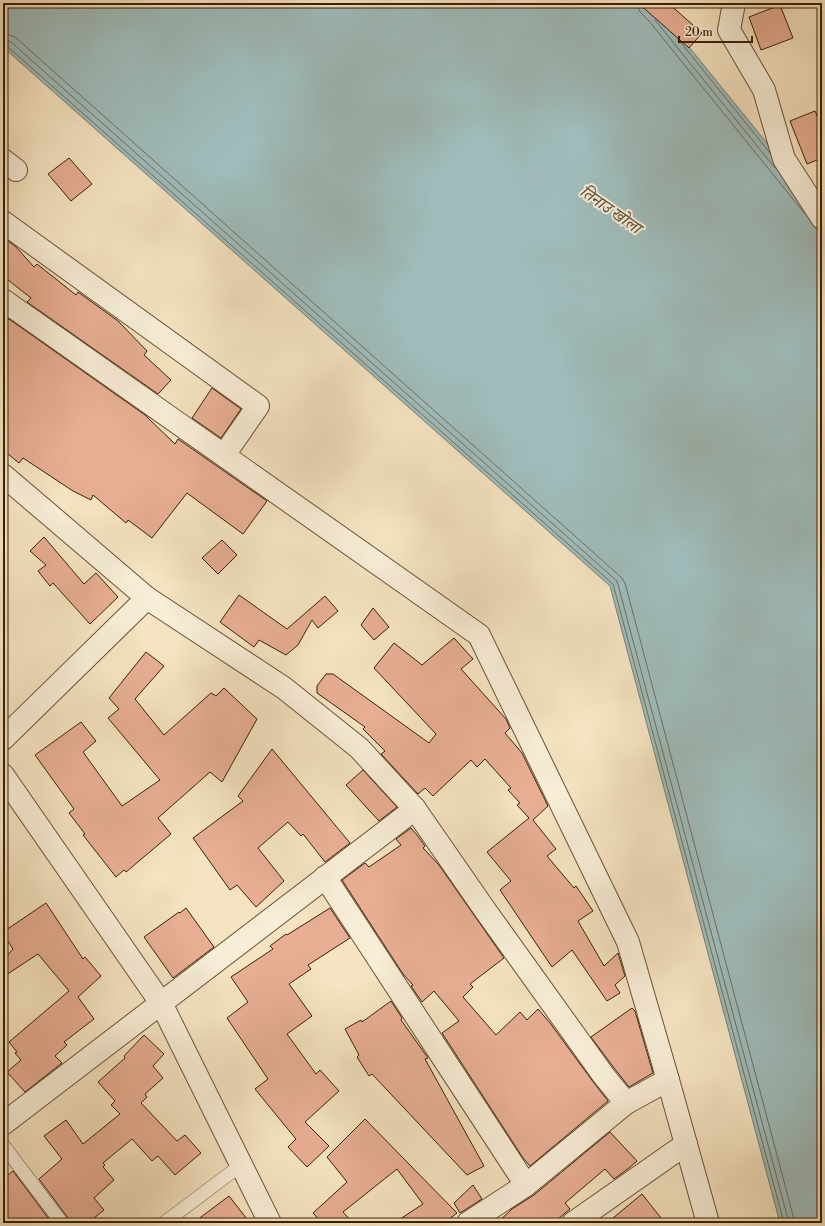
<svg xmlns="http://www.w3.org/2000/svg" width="825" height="1226" viewBox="0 0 825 1226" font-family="'Libre Bodoni','Noto Serif Devanagari',serif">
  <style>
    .water { fill: #9fbcbb; stroke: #777e72 }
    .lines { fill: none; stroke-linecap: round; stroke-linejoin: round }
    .shore { stroke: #6d6e60; stroke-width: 1 }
    .building { fill: #e7ae93; stroke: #3b2005 }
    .lane-casing { stroke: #6a5134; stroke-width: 14 }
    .street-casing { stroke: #6a5134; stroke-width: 24 }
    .lane { stroke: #f8edd7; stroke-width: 13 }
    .street { stroke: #f8edd7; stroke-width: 22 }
    .labels { text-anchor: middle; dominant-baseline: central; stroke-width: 4; stroke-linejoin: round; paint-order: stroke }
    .water-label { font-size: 17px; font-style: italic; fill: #594f3c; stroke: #f8edd7 }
  </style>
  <rect width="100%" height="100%" fill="#f5e3c1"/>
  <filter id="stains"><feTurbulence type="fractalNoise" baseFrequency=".005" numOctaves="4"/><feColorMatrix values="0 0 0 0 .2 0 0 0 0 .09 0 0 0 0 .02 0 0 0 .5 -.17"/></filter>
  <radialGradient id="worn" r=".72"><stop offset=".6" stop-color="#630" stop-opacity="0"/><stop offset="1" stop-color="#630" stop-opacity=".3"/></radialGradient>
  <path class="water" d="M 3,3 L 651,3 L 659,10 L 822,211 L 822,1223 L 780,1223 L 610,586 L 3,47 Z"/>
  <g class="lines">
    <g class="shore">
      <path d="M 637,4 L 640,12 L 649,21 L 805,214"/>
      <path d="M 655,20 L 775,168"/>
      <path d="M 3,33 L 10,35 L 15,37 L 622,578 L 625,583 L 795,1223"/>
      <path d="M 3,39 L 11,42 L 617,581 L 789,1223"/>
      <path d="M 678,39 L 770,153"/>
      <path d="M 3,45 L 7,46 L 613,584 L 784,1223"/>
    </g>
  </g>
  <g class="building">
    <path d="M 638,3 L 668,3 L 702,33 L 689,48 Z"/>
    <path d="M 780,5 L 793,38 L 761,50 L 749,17 Z"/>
    <path d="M 815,111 L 822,127 L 822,158 L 807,164 L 790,121 Z"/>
    <path d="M 69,158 L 92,184 L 71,201 L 48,174 Z"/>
    <path d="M 3,237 L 16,247 L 34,267 L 37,264 L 76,295 L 78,292 L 118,321 L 147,351 L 144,355 L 171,380 L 158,394 L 27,302 L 31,298 L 3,276 Z"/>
    <path d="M 9,319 L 145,415 L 175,444 L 178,439 L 267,501 L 243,534 L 187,493 L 152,538 L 128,520 L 126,523 L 93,495 L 91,500 L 73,491 L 23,458 L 19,463 L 3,450 L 3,325 Z"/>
    <path d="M 212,388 L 241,409 L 221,438 L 192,418 Z"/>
    <path d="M 44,537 L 84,584 L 96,573 L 118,597 L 90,624 L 53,583 L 50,586 L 38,571 L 46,565 L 30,551 Z"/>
    <path d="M 222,540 L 237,555 L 218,574 L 202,558 Z"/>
    <path d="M 239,595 L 287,629 L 325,596 L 338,611 L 318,628 L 312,620 L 298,645 L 286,655 L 259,640 L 254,647 L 220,622 Z"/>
    <path d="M 373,608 L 389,627 L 374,640 L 361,625 Z"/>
    <path d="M 454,638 L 473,659 L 461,669 L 506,719 L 510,728 L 505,733 L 522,753 L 548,806 L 533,820 L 556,849 L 547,856 L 574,888 L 576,886 L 593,911 L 578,921 L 604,966 L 618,953 L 625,976 L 615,985 L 620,993 L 607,1001 L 572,950 L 552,967 L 500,890 L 511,881 L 487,852 L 529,818 L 517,805 L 520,803 L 508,790 L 511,788 L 485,759 L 477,767 L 471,760 L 433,796 L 425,788 L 418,794 L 381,754 L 385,751 L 363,729 L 365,727 L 317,693 L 317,686 L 326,674 L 333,674 L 429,743 L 436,734 L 374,668 L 394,643 L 422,665 Z"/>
    <path d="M 146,652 L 164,666 L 135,699 L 164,735 L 211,693 L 216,696 L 224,688 L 257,719 L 222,782 L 210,772 L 158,818 L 171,834 L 126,872 L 124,870 L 116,877 L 83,835 L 85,834 L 69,813 L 74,809 L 35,755 L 81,722 L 96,741 L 83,752 L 122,806 L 160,780 L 108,718 L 119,709 L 109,698 Z"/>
    <path d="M 272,749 L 350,843 L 325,862 L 303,834 L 301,836 L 288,822 L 258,848 L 284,881 L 256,907 L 237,885 L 230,890 L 193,838 L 243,801 L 238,796 Z"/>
    <path d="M 363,770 L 397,807 L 379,821 L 346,785 Z"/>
    <path d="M 411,828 L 417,835 L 425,846 L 423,848 L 439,865 L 504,958 L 470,984 L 473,987 L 463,997 L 496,1035 L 520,1012 L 527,1020 L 538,1009 L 550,1023 L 594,1083 L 608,1101 L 530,1166 L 523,1158 L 442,1033 L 459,1021 L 434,991 L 422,1002 L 411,986 L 413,985 L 403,974 L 342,880 L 365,863 L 369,867 L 401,845 L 396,839 Z"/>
    <path d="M 46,903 L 83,959 L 85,957 L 101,976 L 78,997 L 94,1019 L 64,1042 L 67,1045 L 55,1056 L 62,1063 L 25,1092 L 7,1072 L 21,1060 L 15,1053 L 17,1052 L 9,1042 L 69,991 L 38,954 L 3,977 L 3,960 L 13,949 L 3,934 L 3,932 Z"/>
    <path d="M 186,908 L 214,947 L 173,978 L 144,937 L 179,912 L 180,913 Z"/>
    <path d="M 330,908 L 350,938 L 308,965 L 311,969 L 289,984 L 312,1016 L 287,1034 L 316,1074 L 320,1070 L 339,1091 L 305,1122 L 329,1146 L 307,1167 L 288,1147 L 296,1139 L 255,1089 L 268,1079 L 227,1018 L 248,1002 L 231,977 L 273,949 L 270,946 L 286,934 L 287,935 Z"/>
    <path d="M 391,1001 L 402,1018 L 401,1020 L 428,1058 L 425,1059 L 484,1166 L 467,1175 L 372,1074 L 369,1076 L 357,1057 L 359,1055 L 345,1029 L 361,1020 L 362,1022 Z"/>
    <path d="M 632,1008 L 635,1011 L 653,1073 L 629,1087 L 614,1068 L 591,1037 Z"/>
    <path d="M 144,1035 L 164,1054 L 153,1066 L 163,1078 L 145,1094 L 147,1097 L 141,1103 L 177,1141 L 185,1135 L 201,1153 L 175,1175 L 158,1156 L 152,1161 L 132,1139 L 103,1163 L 105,1165 L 103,1167 L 114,1180 L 94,1198 L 104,1210 L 88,1223 L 70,1223 L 68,1218 L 39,1179 L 62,1159 L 44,1136 L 66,1120 L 83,1144 L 120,1114 L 111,1105 L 115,1101 L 98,1082 L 125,1058 L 124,1056 Z"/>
    <path d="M 365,1119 L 407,1162 L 457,1213 L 444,1223 L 394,1223 L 423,1204 L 397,1169 L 343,1212 L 353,1223 L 322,1223 L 313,1213 L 347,1182 L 327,1157 Z"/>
    <path d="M 610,1132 L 637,1161 L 629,1168 L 614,1179 L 605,1169 L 565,1203 L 570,1209 L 553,1223 L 491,1223 L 495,1220 L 497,1223 L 512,1209 L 534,1195 Z"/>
    <path d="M 13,1171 L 52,1223 L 3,1223 L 3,1179 Z"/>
    <path d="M 473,1185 L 482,1199 L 460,1213 L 454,1203 Z"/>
    <path d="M 642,1194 L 665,1223 L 607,1223 Z"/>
    <path d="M 229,1196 L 250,1223 L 193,1223 Z"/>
  </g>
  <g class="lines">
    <g class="lane-casing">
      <g id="lane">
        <path d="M 3,1145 L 62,1223"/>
        <path d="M 164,1223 L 241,1165"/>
      </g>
    </g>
    <g class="street-casing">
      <g id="street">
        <path d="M 734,3 L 729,30 L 764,90 L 784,159 L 822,218"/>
        <path d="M 3,160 L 16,170"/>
        <path d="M 3,222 L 258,406 L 224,455"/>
        <path d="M 3,300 L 479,635 L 628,942 L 668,1080 L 708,1223"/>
        <path d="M 3,475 L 147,598 L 284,688 L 359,748 L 415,809 L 485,910 L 604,1076 L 626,1103"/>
        <path d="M 3,739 L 147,598"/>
        <path d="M 3,775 L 161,1003 L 270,1223"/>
        <path d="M 325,877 L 526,1185"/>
        <path d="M 3,1124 L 415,809"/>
        <path d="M 468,1223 L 526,1185 L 626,1103 L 668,1080"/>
        <path d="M 573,1223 L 686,1144"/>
      </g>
    </g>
    <use href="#lane" class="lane"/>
    <use href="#street" class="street"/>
  </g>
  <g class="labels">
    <g class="water-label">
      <text transform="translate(610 210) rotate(35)">तिनाउ खोला</text>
    </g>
  </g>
  <rect width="825" height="1226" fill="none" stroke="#f5e3c1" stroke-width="16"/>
  <rect x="4" y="4" width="817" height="1218" fill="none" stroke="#3b2005" stroke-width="2"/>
  <rect x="8" y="8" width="809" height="1210" fill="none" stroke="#3b2005"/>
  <path d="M679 36v6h73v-6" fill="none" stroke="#3b2005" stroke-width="2"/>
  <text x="685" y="36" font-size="12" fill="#3b2005" stroke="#f8edd7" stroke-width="3" paint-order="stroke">20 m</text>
  <rect width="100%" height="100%" filter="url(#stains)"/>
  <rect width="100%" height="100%" fill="url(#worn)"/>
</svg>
